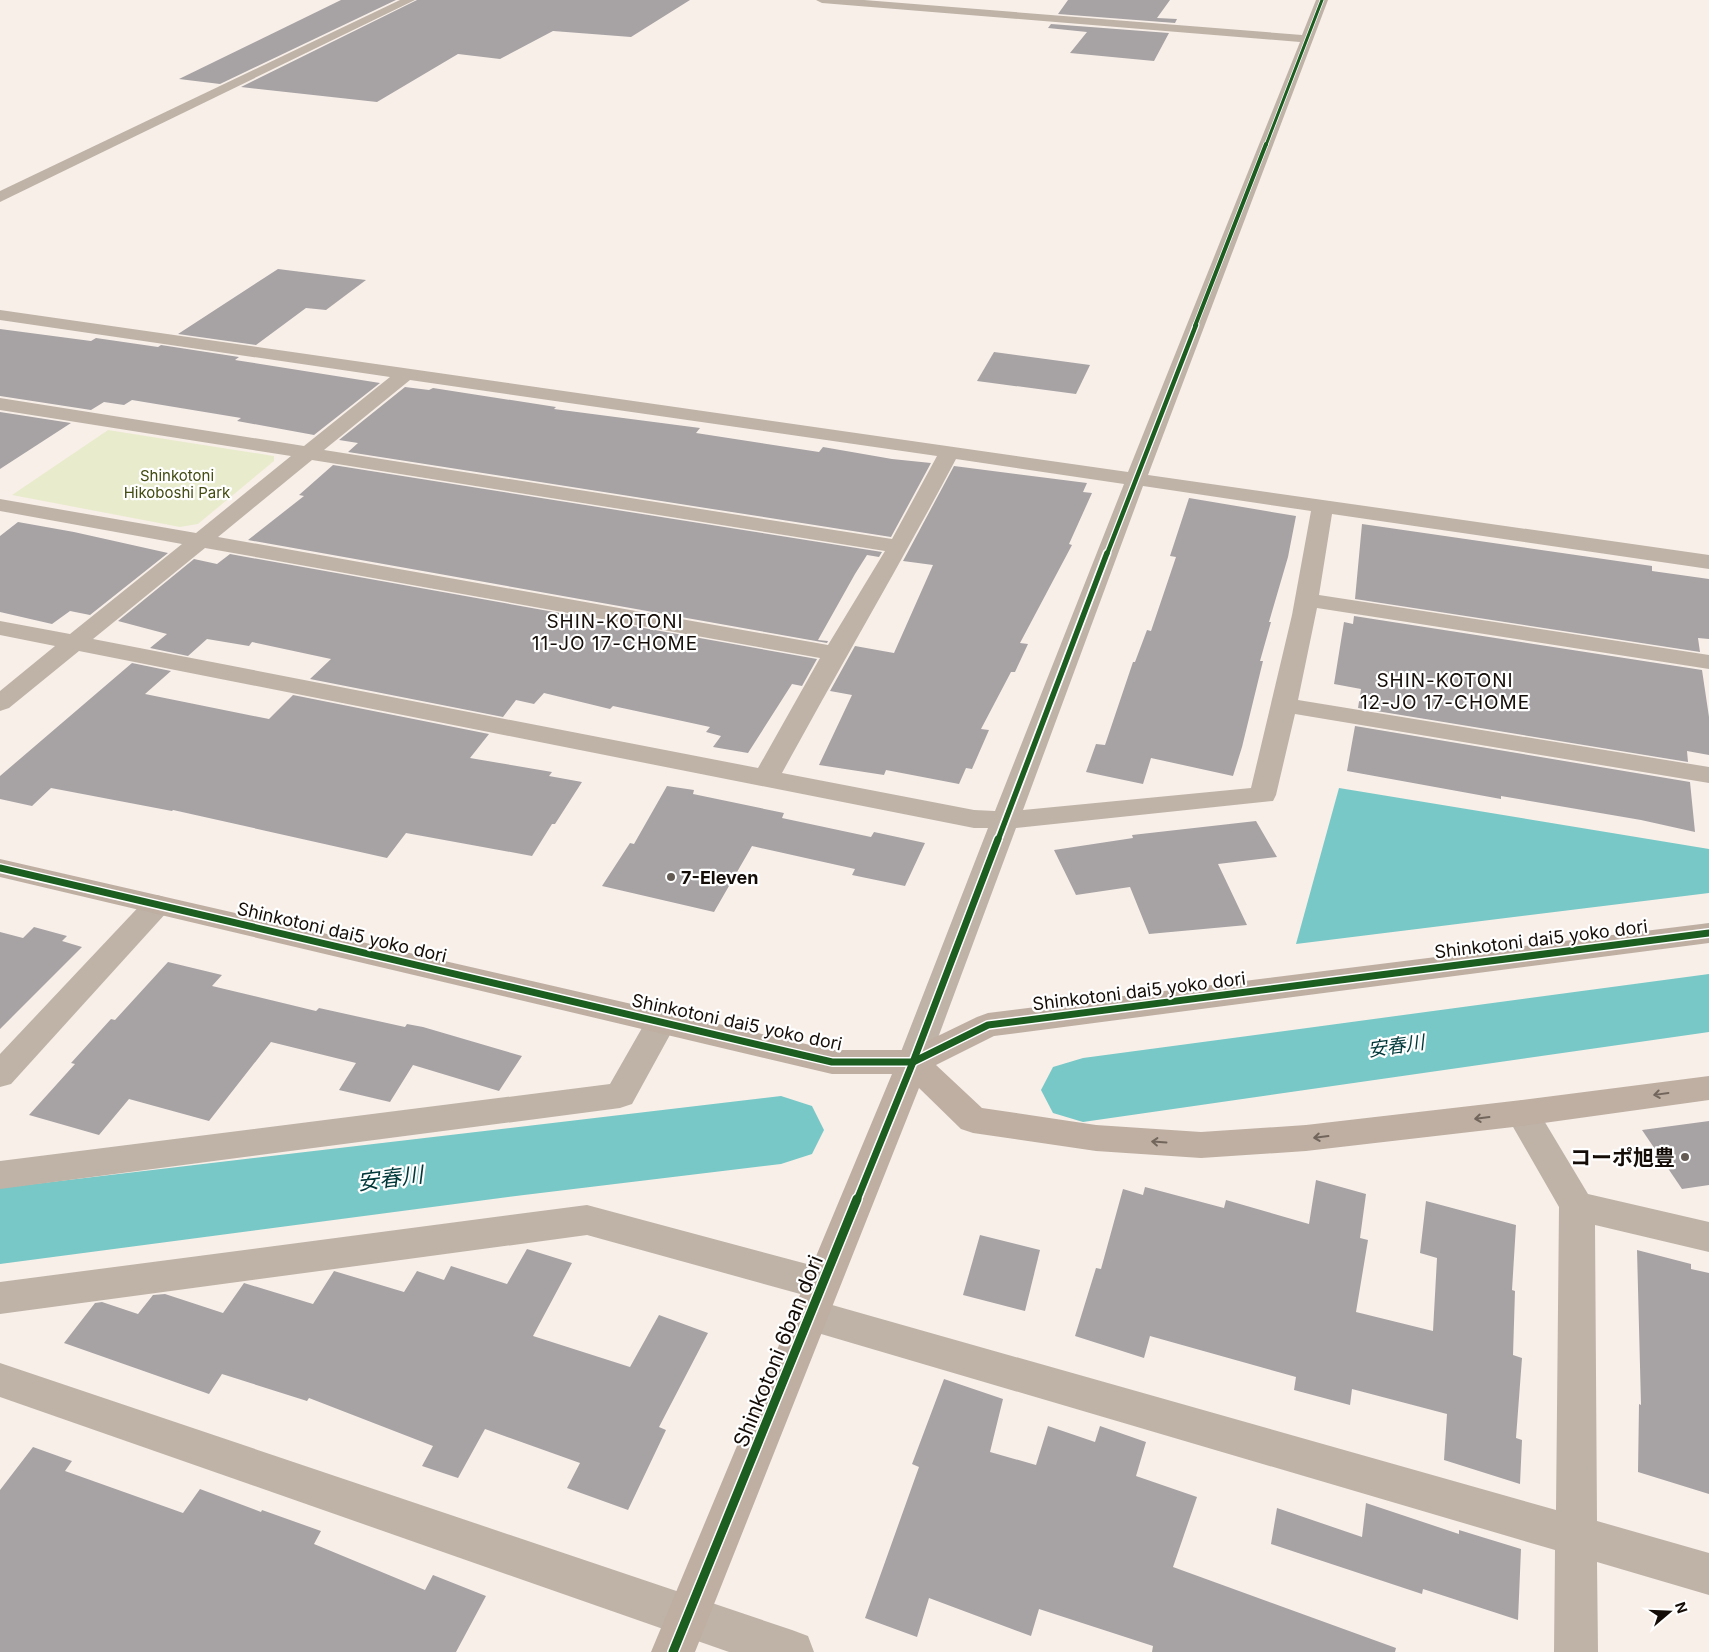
<svg xmlns="http://www.w3.org/2000/svg" width="1709" height="1652" viewBox="0 0 1709 1652" font-family="Inter,'Noto Sans JP',sans-serif">
  <style>
    .green { fill: #e9ebcd }
    .water { fill: #78c8c7 }
    .lines { fill: none; stroke-linecap: round; stroke-linejoin: round }
    .river { fill: #78c8c7; fill-rule: evenodd }
    .building { fill: #a7a3a5 }
    .street { fill: #bfb3a7; fill-rule: evenodd }
    .secondary { fill: #beafa2; fill-rule: evenodd }
    .cycleway-far5-casing { stroke: #fff; stroke-width: 4.5 }
    .cycleway-far4-casing { stroke: #fff; stroke-width: 5.5 }
    .cycleway-far3-casing { stroke: #fff; stroke-width: 7 }
    .cycleway-far2-casing { stroke: #fff; stroke-width: 9 }
    .cycleway-far1-casing { stroke: #fff; stroke-width: 10 }
    .cycleway-casing { stroke: #fff; stroke-width: 12 }
    .cycleway-far5 { stroke: #1b5e20; stroke-width: 3 }
    .cycleway-far4 { stroke: #1b5e20; stroke-width: 4 }
    .cycleway-far3 { stroke: #1b5e20; stroke-width: 4.5 }
    .cycleway-far2 { stroke: #1b5e20; stroke-width: 5.5 }
    .cycleway-far1 { stroke: #1b5e20; stroke-width: 7 }
    .cycleway { stroke: #1b5e20; stroke-width: 9 }
    .oneway { stroke: #72665c }
    .poi-dot { fill: #645b55; stroke: #fff; stroke-width: 2 }
    .labels { text-anchor: middle; dominant-baseline: central; stroke-width: 4.5; stroke-linejoin: round; paint-order: stroke }
    .far-park-label { font-size: 15px; fill: #434b11; stroke: #fff }
    .poi-label { font-size: 18px; font-weight: bold; fill: #140c06; stroke: #fff; text-anchor: start }
    .street-label { font-size: 18px; fill: #140c06; stroke: #fff }
    .neighbourhood-label { font-size: 19px; letter-spacing: 1px; fill: #140c06; stroke: #fff }
    .water-label { font-size: 19px; font-style: italic; fill: #003839; stroke: #fff }
    .near-poi-label { font-size: 21px; font-weight: bold; fill: #140c06; stroke: #fff; text-anchor: end }
    .near-street-label { font-size: 21px; fill: #140c06; stroke: #fff }
    .near-water-label { font-size: 22px; font-style: italic; fill: #003839; stroke: #fff }
  </style>
  <rect width="100%" height="100%" fill="#f8efe9"/>
  <path class="green" d="M 108,430 L 274,456 L 274,461 L 198,524 L 180,527 L 12,495 Z"/>
  <path class="water" d="M 1339,788 L 1709,849 L 1709,893 L 1296,944 Z"/>
  <g class="lines">
    <g class="river">
      <path d="M 1709,974 L 1709,1032 L 1083,1122 L 1053,1113 L 1041,1090 L 1053,1067 L 1083,1058 Z"/>
      <path d="M 781,1096 L 812,1106 L 824,1130 L 812,1154 L 781,1164 L 524,1195 L 0,1264 L 0,1188 Z"/>
    </g>
  </g>
  <g class="building">
    <path d="M 341,0 L 396,0 L 220,84 L 179,79 Z"/>
    <path d="M 417,0 L 690,0 L 631,37 L 553,31 L 500,59 L 458,54 L 377,102 L 241,87 Z"/>
    <path d="M 1068,0 L 1170,0 L 1157,18 L 1177,19 L 1175,23 L 1058,14 Z"/>
    <path d="M 1051,24 L 1169,33 L 1154,61 L 1070,53 L 1087,32 L 1048,28 Z"/>
    <path d="M 278,269 L 366,280 L 326,310 L 306,308 L 256,345 L 178,334 Z"/>
    <path d="M 0,329 L 91,341 L 96,338 L 158,347 L 161,345 L 239,357 L 235,360 L 380,383 L 314,435 L 237,421 L 241,418 L 132,400 L 124,405 L 104,402 L 91,410 L 0,396 Z"/>
    <path d="M 994,352 L 1090,365 L 1076,394 L 977,381 Z"/>
    <path d="M 405,387 L 429,390 L 433,388 L 556,407 L 554,409 L 700,428 L 696,433 L 819,452 L 823,447 L 892,459 L 931,463 L 891,537 L 348,452 L 358,443 L 339,440 Z"/>
    <path d="M 0,412 L 71,423 L 0,469 Z"/>
    <path d="M 333,465 L 882,552 L 879,557 L 867,555 L 855,574 L 818,640 L 828,641 L 827,643 L 248,540 L 304,496 L 299,495 Z"/>
    <path d="M 954,466 L 1087,483 L 1083,492 L 1092,493 L 1069,544 L 1072,545 L 1020,643 L 1028,644 L 1015,672 L 1011,672 L 981,729 L 989,730 L 972,769 L 966,768 L 959,784 L 886,770 L 884,775 L 819,765 L 852,695 L 830,691 L 855,646 L 894,653 L 933,565 L 903,561 Z"/>
    <path d="M 1189,498 L 1296,516 L 1288,557 L 1269,622 L 1271,622 L 1260,661 L 1263,661 L 1242,747 L 1233,776 L 1151,758 L 1143,784 L 1086,772 L 1096,744 L 1105,745 L 1133,662 L 1135,662 L 1147,630 L 1151,631 L 1176,557 L 1170,556 Z"/>
    <path d="M 18,522 L 74,532 L 168,553 L 90,615 L 70,611 L 52,624 L 0,612 L 0,536 Z"/>
    <path d="M 1362,524 L 1652,566 L 1652,571 L 1709,579 L 1709,639 L 1698,638 L 1700,652 L 1355,599 Z"/>
    <path d="M 230,554 L 817,659 L 802,686 L 792,684 L 748,753 L 713,747 L 721,736 L 706,732 L 710,727 L 613,706 L 610,709 L 544,693 L 534,704 L 516,700 L 503,717 L 310,679 L 331,659 L 252,642 L 249,646 L 207,639 L 188,656 L 150,648 L 167,634 L 118,621 L 194,559 L 217,564 Z"/>
    <path d="M 1354,616 L 1702,670 L 1709,717 L 1709,755 L 1687,751 L 1688,762 L 1358,708 L 1361,689 L 1334,684 L 1344,622 L 1353,624 Z"/>
    <path d="M 132,663 L 171,671 L 145,694 L 269,719 L 293,695 L 489,734 L 470,758 L 552,772 L 549,776 L 582,782 L 555,824 L 552,824 L 532,856 L 406,833 L 387,858 L 173,810 L 172,811 L 51,788 L 32,806 L 0,799 L 0,776 Z"/>
    <path d="M 1355,726 L 1690,782 L 1695,832 L 1641,820 L 1501,796 L 1501,799 L 1347,771 Z"/>
    <path d="M 667,786 L 694,790 L 693,794 L 784,813 L 782,818 L 871,837 L 874,832 L 925,843 L 905,886 L 852,875 L 855,869 L 752,846 L 714,912 L 602,886 L 630,843 L 634,844 Z"/>
    <path d="M 1256,821 L 1277,857 L 1218,864 L 1247,925 L 1149,934 L 1130,887 L 1076,895 L 1054,850 L 1133,838 L 1132,835 Z"/>
    <path d="M 34,927 L 67,936 L 62,941 L 82,947 L 0,1029 L 0,932 L 23,938 Z"/>
    <path d="M 168,962 L 222,975 L 212,986 L 316,1011 L 319,1008 L 405,1027 L 407,1024 L 423,1027 L 522,1056 L 499,1091 L 413,1065 L 390,1102 L 339,1090 L 356,1063 L 271,1042 L 209,1121 L 129,1099 L 99,1135 L 29,1115 L 75,1064 L 71,1063 L 111,1019 L 115,1020 Z"/>
    <path d="M 1709,1121 L 1709,1185 L 1682,1189 L 1642,1130 Z"/>
    <path d="M 1316,1180 L 1366,1194 L 1360,1238 L 1368,1240 L 1356,1312 L 1433,1331 L 1437,1258 L 1420,1253 L 1426,1201 L 1516,1225 L 1512,1290 L 1515,1291 L 1513,1355 L 1522,1358 L 1516,1438 L 1522,1440 L 1520,1484 L 1444,1460 L 1447,1414 L 1352,1389 L 1350,1405 L 1294,1390 L 1296,1377 L 1150,1336 L 1144,1358 L 1075,1336 L 1096,1268 L 1101,1269 L 1123,1189 L 1143,1195 L 1145,1187 L 1224,1208 L 1226,1200 L 1309,1224 Z"/>
    <path d="M 980,1235 L 1040,1250 L 1025,1311 L 963,1295 Z"/>
    <path d="M 527,1249 L 572,1263 L 533,1336 L 630,1367 L 659,1315 L 708,1333 L 659,1427 L 666,1430 L 628,1510 L 567,1488 L 580,1463 L 485,1429 L 458,1478 L 422,1466 L 433,1446 L 309,1398 L 307,1401 L 222,1374 L 209,1394 L 64,1343 L 95,1303 L 102,1302 L 138,1314 L 153,1295 L 165,1294 L 223,1313 L 244,1283 L 313,1304 L 334,1271 L 404,1292 L 417,1271 L 444,1280 L 451,1266 L 507,1284 Z"/>
    <path d="M 1637,1250 L 1691,1264 L 1691,1269 L 1709,1273 L 1709,1494 L 1638,1472 L 1639,1404 L 1641,1405 Z"/>
    <path d="M 944,1379 L 1003,1399 L 990,1452 L 1036,1465 L 1048,1426 L 1095,1442 L 1100,1426 L 1146,1442 L 1136,1476 L 1197,1497 L 1173,1567 L 1396,1648 L 1395,1652 L 1152,1652 L 1153,1646 L 1039,1609 L 1031,1636 L 929,1598 L 917,1637 L 865,1618 L 919,1467 L 912,1464 Z"/>
    <path d="M 33,1447 L 72,1461 L 65,1471 L 183,1513 L 200,1489 L 261,1512 L 262,1510 L 321,1531 L 314,1544 L 425,1590 L 433,1575 L 486,1596 L 456,1652 L 0,1652 L 0,1490 Z"/>
    <path d="M 1366,1503 L 1459,1534 L 1459,1530 L 1521,1549 L 1518,1620 L 1423,1589 L 1422,1594 L 1271,1544 L 1277,1508 L 1362,1537 Z"/>
  </g>
  <g class="lines">
    <g class="street">
      <path d="M 400,0 L 415,0 L 0,202 L 0,191 Z"/>
      <path d="M 816,0 L 864,0 L 1302,35 L 1316,0 L 1328,0 L 1148,475 L 1709,555 L 1709,569 L 1332,514 L 1319,595 L 1709,655 L 1709,669 L 1317,608 L 1298,700 L 1709,767 L 1709,783 L 1295,714 L 1276,795 L 1273,801 L 1016,828 L 929,1062 L 924,1071 L 913,1074 L 902,1071 L 897,1062 L 988,828 L 974,828 L 79,651 L 9,708 L 0,711 L 0,691 L 55,646 L 0,635 L 0,621 L 70,634 L 182,544 L 0,511 L 0,499 L 196,533 L 291,456 L 0,410 L 0,398 L 304,446 L 390,377 L 0,320 L 0,310 L 1128,472 L 1300,42 L 822,3 ZM 410,380 L 937,456 L 892,539 L 324,450 ZM 956,459 L 1124,484 L 995,811 L 974,810 L 782,773 C 839,668 900,565 956,459 ZM 312,460 L 885,551 L 828,645 L 218,537 ZM 1143,486 L 1311,511 L 1292,615 L 1251,788 L 1023,810 ZM 205,548 L 820,658 L 758,768 L 93,639 Z"/>
      <path d="M 157,895 L 167,898 L 172,905 L 167,912 L 11,1084 L 0,1087 L 0,1054 L 147,898 Z"/>
      <path d="M 661,1010 L 672,1014 L 677,1022 L 632,1104 L 620,1108 L 0,1189 L 0,1161 L 610,1084 L 650,1014 Z"/>
      <path d="M 1522,1100 L 1534,1104 L 1588,1194 L 1709,1222 L 1709,1252 L 1595,1225 L 1597,1521 L 1709,1553 L 1709,1595 L 1597,1562 L 1598,1652 L 1554,1652 L 1555,1550 L 811,1331 L 798,1326 L 792,1315 L 798,1304 L 811,1299 L 1556,1510 L 1559,1207 L 1505,1113 L 1510,1104 Z"/>
      <path d="M 587,1205 L 822,1268 L 835,1273 L 840,1284 L 835,1295 L 822,1300 L 587,1235 L 0,1314 L 0,1282 Z"/>
      <path d="M 0,1363 L 792,1630 L 808,1636 L 814,1652 L 729,1652 L 0,1397 Z"/>
    </g>
    <path class="secondary" d="M 0,859 L 832,1050 L 909,1050 L 977,1017 L 988,1013 L 1709,923 L 1709,943 L 994,1036 L 936,1065 L 982,1108 L 1096,1125 L 1201,1132 L 1306,1125 L 1522,1100 L 1709,1076 L 1709,1100 L 1522,1126 L 1306,1151 L 1201,1158 L 1096,1151 L 973,1133 L 961,1129 L 919,1088 L 695,1652 L 651,1652 L 892,1074 L 832,1074 L 0,877 Z"/>
    <g class="cycleway-far5-casing">
      <path id="cycleway-far5" d="M 1266,145 L 1322,0"/>
    </g>
    <g class="cycleway-far4-casing">
      <path id="cycleway-far4" d="M 1195,326 L 1266,144"/>
    </g>
    <g class="cycleway-far3-casing">
      <path id="cycleway-far3" d="M 1107,554 L 1196,325"/>
    </g>
    <g class="cycleway-far2-casing">
      <path id="cycleway-far2" d="M 998,840 L 1107,553"/>
    </g>
    <g class="cycleway-far1-casing">
      <g id="cycleway-far1">
        <path d="M 0,868 L 832,1062 L 913,1062 L 988,1025 L 1709,933"/>
        <path d="M 857,1200 L 913,1062 L 998,839"/>
      </g>
    </g>
    <g class="cycleway-casing">
      <path id="cycleway" d="M 673,1652 L 857,1199"/>
    </g>
    <use href="#cycleway-far5" class="cycleway-far5"/>
    <use href="#cycleway-far4" class="cycleway-far4"/>
    <use href="#cycleway-far3" class="cycleway-far3"/>
    <use href="#cycleway-far2" class="cycleway-far2"/>
    <use href="#cycleway-far1" class="cycleway-far1"/>
    <use href="#cycleway" class="cycleway"/>
  </g>
  <defs><path id="oneway-shaft" d="M-6 0H5M1.5-3L5.5 0L1.5 3" fill="none" stroke-width="1.6" stroke-linecap="round" stroke-linejoin="round" transform="scale(1.25)"/></defs>
  <g class="oneway">
    <use href="#oneway-shaft" transform="translate(1661 1094) rotate(172)"/>
    <use href="#oneway-shaft" transform="translate(1482 1118) rotate(173)"/>
    <use href="#oneway-shaft" transform="translate(1321 1137) rotate(173)"/>
    <use href="#oneway-shaft" transform="translate(1159 1142) rotate(-176)"/>
  </g>
  <g class="poi-dot">
    <circle cx="671" cy="877" r="5"/>
    <circle cx="1685" cy="1157" r="5"/>
  </g>
  <g class="labels">
    <g class="far-park-label">
      <text x="177" y="475">Shinkotoni<tspan x="177" dy="17">Hikoboshi Park</tspan></text>
    </g>
    <g class="poi-label">
      <text x="681" y="877">7-Eleven</text>
    </g>
    <g class="street-label">
      <text transform="translate(342 932) rotate(13)">Shinkotoni dai5 yoko dori</text>
      <text transform="translate(1541 939) rotate(-7)">Shinkotoni dai5 yoko dori</text>
      <text transform="translate(1139 991) rotate(-7)">Shinkotoni dai5 yoko dori</text>
      <text transform="translate(737 1022) rotate(12)">Shinkotoni dai5 yoko dori</text>
    </g>
    <g class="neighbourhood-label">
      <text x="615" y="621">SHIN-KOTONI<tspan x="615" dy="22">11-JO 17-CHOME</tspan></text>
      <text x="1445" y="680">SHIN-KOTONI<tspan x="1445" dy="22">12-JO 17-CHOME</tspan></text>
    </g>
    <g class="water-label">
      <text transform="translate(1396 1046) rotate(-8)">安春川</text>
    </g>
    <g class="near-poi-label">
      <text x="1675" y="1157">コーポ旭豊</text>
    </g>
    <g class="near-street-label">
      <text transform="translate(778 1351) rotate(-68)">Shinkotoni 6ban dori</text>
    </g>
    <g class="near-water-label">
      <text transform="translate(390 1178) rotate(-7)">安春川</text>
    </g>
  </g>
  <g transform="translate(1669 1612) rotate(71)" stroke="#ffffff" stroke-width="4" paint-order="stroke">
  <path d="M0-4L9 19L0 12L-9 19Z" fill="#140c06"/>
  <text y="-8" font-size="14" font-weight="bold" text-anchor="middle" fill="#140c06">N</text>
  </g>
</svg>
